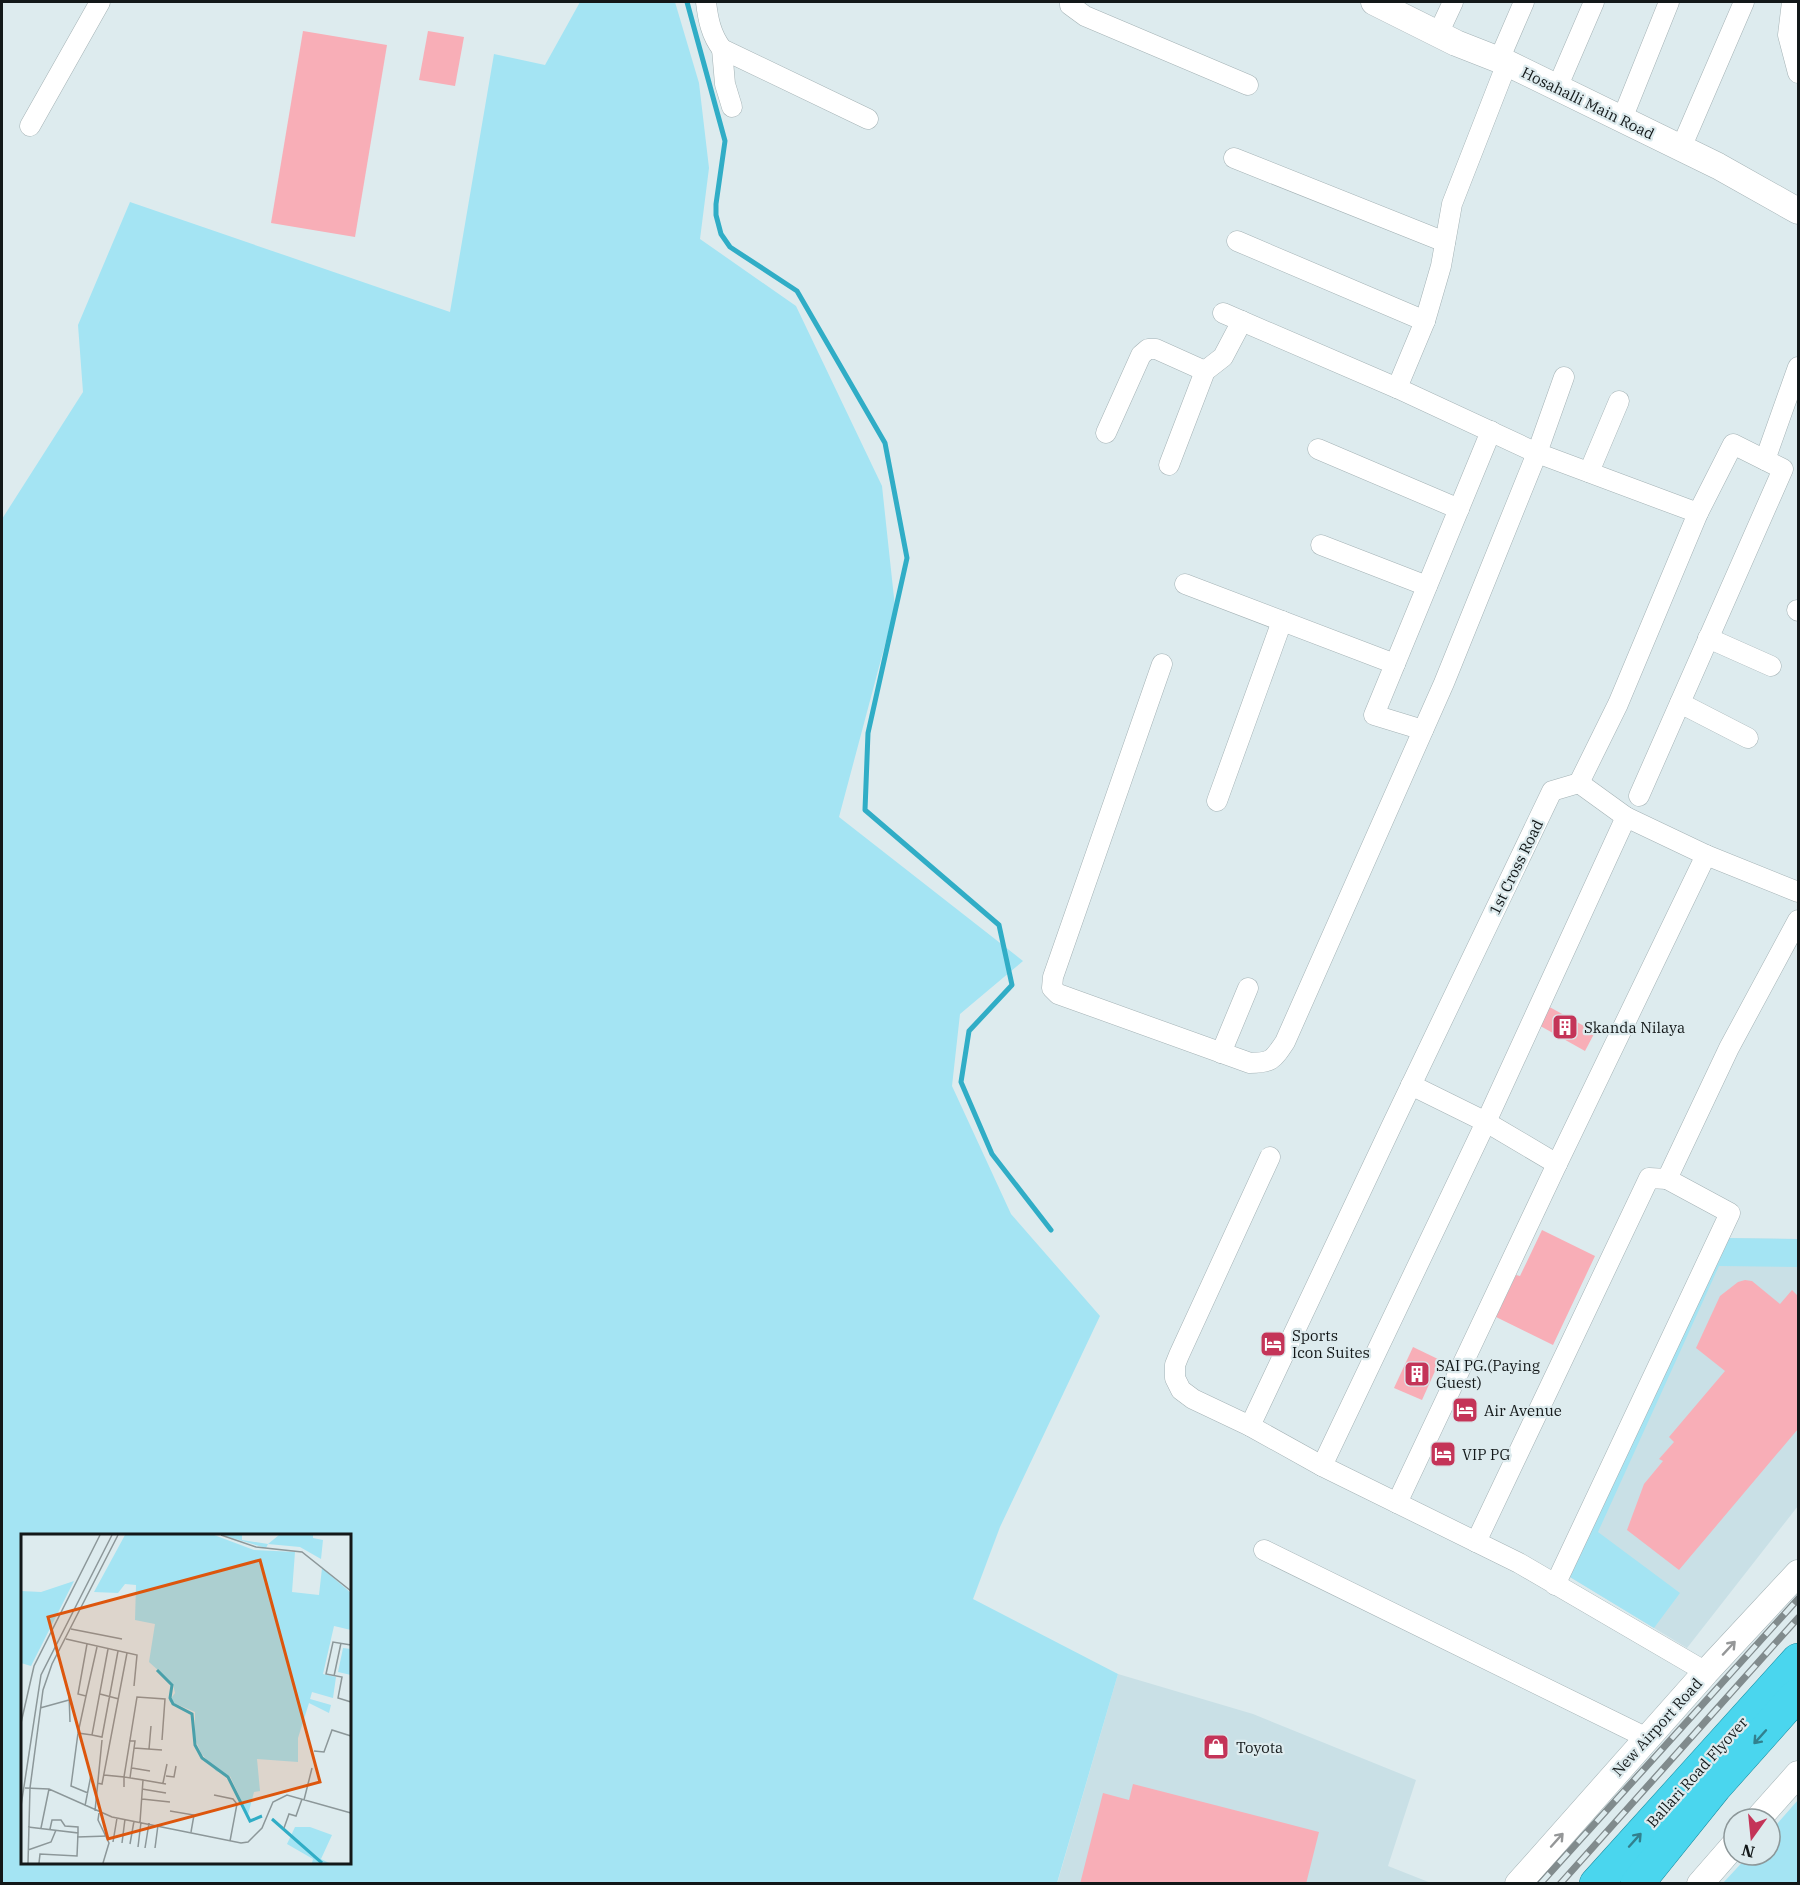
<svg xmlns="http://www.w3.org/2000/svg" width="1800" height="1885" viewBox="0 0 1800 1885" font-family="'IBM Plex Serif',serif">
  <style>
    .built { fill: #c9e0e6 }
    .green { fill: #a4e4f3; fill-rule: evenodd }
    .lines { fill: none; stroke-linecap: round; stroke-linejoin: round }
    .stream { stroke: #30adc6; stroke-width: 5 }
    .building { fill: #f8aeb7 }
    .minor-casing { stroke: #a4b2b5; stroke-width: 21 }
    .tertiary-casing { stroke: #a4b2b5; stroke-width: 27 }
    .trunk-casing { stroke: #198ca0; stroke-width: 34 }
    .minor { stroke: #fff; stroke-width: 20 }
    .tertiary { stroke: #fff; stroke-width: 26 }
    .trunk { stroke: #4ad6ee; stroke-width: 33 }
    .rail-casing { stroke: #818b8d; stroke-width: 7 }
    .rail { stroke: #ddebee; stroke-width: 4.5; stroke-dasharray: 14; stroke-linecap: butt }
    .oneway { stroke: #959798 }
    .oneway2 { stroke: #31808e }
    .labels { text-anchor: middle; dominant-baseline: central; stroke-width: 4.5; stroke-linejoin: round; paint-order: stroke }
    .street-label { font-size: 15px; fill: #131819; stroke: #ddebee }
    .poi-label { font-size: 15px; fill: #131819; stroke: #ddebee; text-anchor: start }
    .inset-river { fill: none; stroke: #30adc6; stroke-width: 3 }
    .inset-road { fill: none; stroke: #8c9799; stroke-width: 1.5 }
    .view { fill: #dd560d; fill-opacity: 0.15; stroke: #dd560d; stroke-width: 3 }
    .inset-edge { fill: none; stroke: #131819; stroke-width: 3 }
  </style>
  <rect width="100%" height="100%" fill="#ddebee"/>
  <g class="built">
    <path d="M 1726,1238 L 1798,1239 L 1798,1506 L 1687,1648 L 1565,1574 Z"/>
    <path d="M 1118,1674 L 1253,1714 L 1416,1780 L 1388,1866 L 1431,1883 L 1057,1884 Z"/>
  </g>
  <g class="green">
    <path d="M 580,2 L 675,2 L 699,83 L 709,168 L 700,239 L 796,306 L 882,486 L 895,607 L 839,817 L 1023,961 L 960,1014 L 952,1086 L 1011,1214 L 1100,1316 L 1000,1527 L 973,1599 L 1118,1674 L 1057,1883 L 2,1883 L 2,519 L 83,392 L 78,325 L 130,202 L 450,312 L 494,54 L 545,65 ZM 22,1536 L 350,1536 L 350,1862 L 22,1862 Z"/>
    <path d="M 1726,1238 L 1798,1239 L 1798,1267 L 1719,1266 L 1598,1532 L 1680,1593 L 1654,1628 L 1565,1574 Z"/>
    <path d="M 1798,1800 L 1798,1883 L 1723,1883 L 1749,1855 L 1770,1855 L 1770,1832 Z"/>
  </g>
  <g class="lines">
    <path class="stream" d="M 687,2 L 725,141 L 716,204 L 716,215 L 721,234 L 730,247 L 797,291 L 885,443 L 907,558 L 868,733 L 865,810 L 999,925 L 1012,985 L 969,1031 L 961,1082 L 992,1154 L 1051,1230"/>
  </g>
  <g class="building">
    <path d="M 303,31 L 387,45 L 355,237 L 271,223 Z"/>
    <path d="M 428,31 L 464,37 L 455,86 L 419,80 Z"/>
    <path d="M 1544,1004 L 1595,1032 L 1585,1051 L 1535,1023 Z"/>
    <path d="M 1542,1230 L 1595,1256 L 1553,1345 L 1496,1317 L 1516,1275 L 1520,1276 Z"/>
    <path d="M 1745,1280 L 1752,1281 L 1780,1304 L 1792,1290 L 1798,1296 L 1798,1429 L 1679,1570 L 1627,1530 L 1644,1484 L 1663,1461 L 1659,1459 L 1674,1442 L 1669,1437 L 1725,1371 L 1696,1348 L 1720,1296 L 1738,1282 Z"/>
    <path d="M 1413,1347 L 1440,1360 L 1422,1400 L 1394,1388 Z"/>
    <path d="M 1133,1784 L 1319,1832 L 1306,1884 L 1080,1884 L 1103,1793 L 1129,1800 Z"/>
  </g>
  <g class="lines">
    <g class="minor-casing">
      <g id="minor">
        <path d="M 706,2 C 708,19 711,35 722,49 L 868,119"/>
        <path d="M 1070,2 L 1070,5 L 1085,16 L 1248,85"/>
        <path d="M 1792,2 L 1788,35 L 1798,73"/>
        <path d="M 1438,34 L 1453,2"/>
        <path d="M 722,49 L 725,84 L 732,107"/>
        <path d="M 1499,60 L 1524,2"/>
        <path d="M 1557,88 L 1594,2"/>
        <path d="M 1622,119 L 1669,2"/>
        <path d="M 30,126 L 100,2"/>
        <path d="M 1681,148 L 1744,2"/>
        <path d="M 1234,158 L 1445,242"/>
        <path d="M 1237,241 L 1425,321"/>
        <path d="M 1223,313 L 1397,388"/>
        <path d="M 1564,377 L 1537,453 L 1698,513"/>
        <path d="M 1106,433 L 1141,355 L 1148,349 L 1156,349 L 1205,371"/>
        <path d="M 1318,449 L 1459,509"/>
        <path d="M 1765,460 L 1798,367"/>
        <path d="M 1169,465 L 1205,371 L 1223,357 L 1242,321"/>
        <path d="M 1589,472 L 1619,401"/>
        <path d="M 1321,545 L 1427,586"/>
        <path d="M 1185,584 L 1395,664"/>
        <path d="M 1797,610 L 1798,611"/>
        <path d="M 1708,638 L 1771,666"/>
        <path d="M 1162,664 L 1053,977 L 1052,988 L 1058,994 L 1250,1063 C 1271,1063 1273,1060 1285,1042 L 1444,683 L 1537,453 L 1397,388 L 1425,321 L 1441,266 L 1452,204 L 1507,63"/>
        <path d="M 1680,703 L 1748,738"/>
        <path d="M 1423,730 L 1374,715 L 1491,431"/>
        <path d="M 1579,783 L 1626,817"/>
        <path d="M 1217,801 L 1282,621"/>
        <path d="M 1221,1053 L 1248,988"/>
        <path d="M 1411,1085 L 1486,1122 L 1557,1164"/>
        <path d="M 1270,1157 L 1179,1355 L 1175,1365 L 1175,1378 L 1181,1390 L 1193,1399 L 1250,1426 L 1322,1466 L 1519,1563 L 1706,1672"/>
        <path d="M 1250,1426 L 1392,1125 L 1552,791 L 1579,783 L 1618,704 L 1698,513 L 1733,444 L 1783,469 L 1639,796"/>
        <path d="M 1322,1466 L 1486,1122 L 1626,817 L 1706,855"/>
        <path d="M 1397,1503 L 1557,1164 L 1706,855 L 1798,892"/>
        <path d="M 1476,1542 L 1649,1178 L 1667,1179"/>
        <path d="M 1264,1550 L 1647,1738"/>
        <path d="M 1555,1585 L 1730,1213 L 1667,1179 L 1729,1048 L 1798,920"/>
      </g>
    </g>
    <g class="tertiary-casing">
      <g id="tertiary">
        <path d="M 1374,2 L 1456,43 L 1507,63 L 1718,166 L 1798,211"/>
        <path d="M 1758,1819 L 1798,1774"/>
        <path d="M 1518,1884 L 1706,1672 L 1798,1573"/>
        <path d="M 1700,1884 L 1734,1845"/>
      </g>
    </g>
    <g class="trunk-casing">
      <g id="trunk">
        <path d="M 1596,1884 L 1798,1660"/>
        <path d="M 1637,1884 L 1715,1787 L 1795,1697"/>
      </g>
    </g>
    <use href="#minor" class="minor"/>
    <use href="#tertiary" class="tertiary"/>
    <use href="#trunk" class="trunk"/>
    <g class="rail-casing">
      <g id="rail">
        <path d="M 1540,1884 L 1798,1599"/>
        <path d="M 1560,1884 L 1798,1618"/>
      </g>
    </g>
    <use href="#rail" class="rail"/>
  </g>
  <defs><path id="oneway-shaft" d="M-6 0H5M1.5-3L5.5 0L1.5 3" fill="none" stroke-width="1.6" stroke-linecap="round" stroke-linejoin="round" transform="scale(1.5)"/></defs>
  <g class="oneway">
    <use href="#oneway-shaft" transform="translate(1729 1648) rotate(-47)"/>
    <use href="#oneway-shaft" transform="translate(1557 1840) rotate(-48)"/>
  </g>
  <g class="oneway2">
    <use href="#oneway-shaft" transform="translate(1760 1737) rotate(132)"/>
    <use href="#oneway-shaft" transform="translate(1635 1840) rotate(-48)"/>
  </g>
  <defs>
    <g id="building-square" transform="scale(1.35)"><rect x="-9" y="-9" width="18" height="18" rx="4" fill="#c43458" stroke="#ddebee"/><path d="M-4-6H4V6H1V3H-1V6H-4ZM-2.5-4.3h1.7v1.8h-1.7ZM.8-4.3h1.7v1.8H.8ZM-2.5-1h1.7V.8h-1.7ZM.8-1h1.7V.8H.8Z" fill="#fff"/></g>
    <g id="hotel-square" transform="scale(1.35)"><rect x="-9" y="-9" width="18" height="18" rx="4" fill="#c43458" stroke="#ddebee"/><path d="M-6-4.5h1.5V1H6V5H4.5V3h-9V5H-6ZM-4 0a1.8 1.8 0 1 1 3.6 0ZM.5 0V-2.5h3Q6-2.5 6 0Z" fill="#fff"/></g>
    <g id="shop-square" transform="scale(1.35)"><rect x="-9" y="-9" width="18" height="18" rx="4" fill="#c43458" stroke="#ddebee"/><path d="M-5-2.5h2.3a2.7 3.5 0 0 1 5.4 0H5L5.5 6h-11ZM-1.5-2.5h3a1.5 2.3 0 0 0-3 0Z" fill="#fff"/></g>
  </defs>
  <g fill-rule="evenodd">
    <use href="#building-square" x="1565" y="1027"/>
    <use href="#hotel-square" x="1273" y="1344"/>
    <use href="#building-square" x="1417" y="1374"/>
    <use href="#hotel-square" x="1465" y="1410"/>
    <use href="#hotel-square" x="1443" y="1454"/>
    <use href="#shop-square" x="1216" y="1747"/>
  </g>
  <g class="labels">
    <g class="street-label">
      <text transform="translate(1588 103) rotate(26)">Hosahalli Main Road</text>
      <text transform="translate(1516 867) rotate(-64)">1st Cross Road</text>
      <text transform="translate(1657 1727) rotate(-48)">New Airport Road</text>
      <text transform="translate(1697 1772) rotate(-48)">Ballari Road Flyover</text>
    </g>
    <g class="poi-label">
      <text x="1584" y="1027">Skanda Nilaya</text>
      <text x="1292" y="1335">Sports<tspan x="1292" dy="17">Icon Suites</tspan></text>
      <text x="1436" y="1365">SAI PG.(Paying<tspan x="1436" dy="17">Guest)</tspan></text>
      <text x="1484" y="1410">Air Avenue</text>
      <text x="1462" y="1454">VIP PG</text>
      <text x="1236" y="1747">Toyota</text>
    </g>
  </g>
  <g transform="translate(21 1534)">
    <rect width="330" height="330" fill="#ddebee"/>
    <path d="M 104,1 L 193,1 L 233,16 L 274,18 L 271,58 L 298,61 L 301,34 L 330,59 L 330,96 L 313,92 L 302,140 L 315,143 L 312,164 L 291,158 L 289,165 L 310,171 L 308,179 L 288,169 L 277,204 L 277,228 L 236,225 L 239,257 L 233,258 L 227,281 L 209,242 L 195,237 L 180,219 L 174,205 L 174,178 L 148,167 L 154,159 L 152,150 L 128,128 L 134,90 L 114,86 L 115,51 L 104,50 L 97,59 L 73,58 ZM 201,1 L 221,1 L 221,6 L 247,10 L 258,1 L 292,1 L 292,4 L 302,6 L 300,25 L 279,13 L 247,10 L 245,14 ZM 53,47 L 10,132 L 0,129 L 0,57 L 20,58 ZM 322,114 L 330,115 L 330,141 L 317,138 ZM 274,293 L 289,293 L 311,301 L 300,325 L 308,329 L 291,329 L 292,325 L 266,310 Z" fill="#a4e4f3"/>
    <path class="inset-river" d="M 136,136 L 151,151 L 149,164 L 152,170 L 171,180 L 174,211 L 181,224 L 207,243 L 229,287 L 241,282M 251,285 L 301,329"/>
    <path class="inset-road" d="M 200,1 L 235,13 L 281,18 L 330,57M 50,95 L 101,105M 45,105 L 116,121 L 113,152M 66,110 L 57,160 L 65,162 L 57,199 L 71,201 L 87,115M 330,111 L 312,108 L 305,140 L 321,143 L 317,164 L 330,168M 313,142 L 320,109M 48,160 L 49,188M 79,160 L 98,165M 65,162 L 76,113M 19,174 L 48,166M 0,189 L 13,132 L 79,1M 57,199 L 50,252 L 67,259M 71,201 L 81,203 L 97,117M 108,207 L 114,207 L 109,244M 113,214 L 141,216M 128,215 L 130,192M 293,217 L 303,218 L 311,196 L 330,202M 111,234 L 129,237M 83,241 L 103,243 L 103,253M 145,242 L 153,243 L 155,232M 122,246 L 145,250M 76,249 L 81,250 L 106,119M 142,249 L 146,230M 4,254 L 28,255 L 91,283 L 220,309 L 227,308 L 241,294 L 252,268 L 266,261 L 330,279M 121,255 L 145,259M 193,261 L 212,265 L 216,270 L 209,307M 121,265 L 149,268M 283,266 L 291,234M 0,272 L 20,141 L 91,1M 64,272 L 70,241M 74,277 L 81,206M 149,277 L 173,281 L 170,298M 78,279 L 77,286 L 88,309 L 82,329M 119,288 L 122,246 L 103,243 L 116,163 L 144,165 L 141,206M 7,293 L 57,299 L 56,322 L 19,320 L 18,329M 20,294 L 28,255M 263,294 L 268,280 L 275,282 L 281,265M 29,295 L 31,286 L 40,286 L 44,292 L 57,293 L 57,299M 56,303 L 87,302M 92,308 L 96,284M 101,309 L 104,285M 109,310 L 113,287M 117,313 L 120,288M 124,314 L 128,289M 134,314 L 137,291M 7,316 L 30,308 L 35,296M 7,329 L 9,254 L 22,156 L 31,130 L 97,1"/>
    <path class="view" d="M 239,26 L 299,248 L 87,305 L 27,83 Z"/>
    <rect width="330" height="330" class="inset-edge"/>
  </g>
  <rect width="1800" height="1885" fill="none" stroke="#131819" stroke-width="6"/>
  <g transform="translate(1752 1837) rotate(195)"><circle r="28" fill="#ddebee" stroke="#8c9799" stroke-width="1.5"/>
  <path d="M0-4.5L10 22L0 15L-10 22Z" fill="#c43458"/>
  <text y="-9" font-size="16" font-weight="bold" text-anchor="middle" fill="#131819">N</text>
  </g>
</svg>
